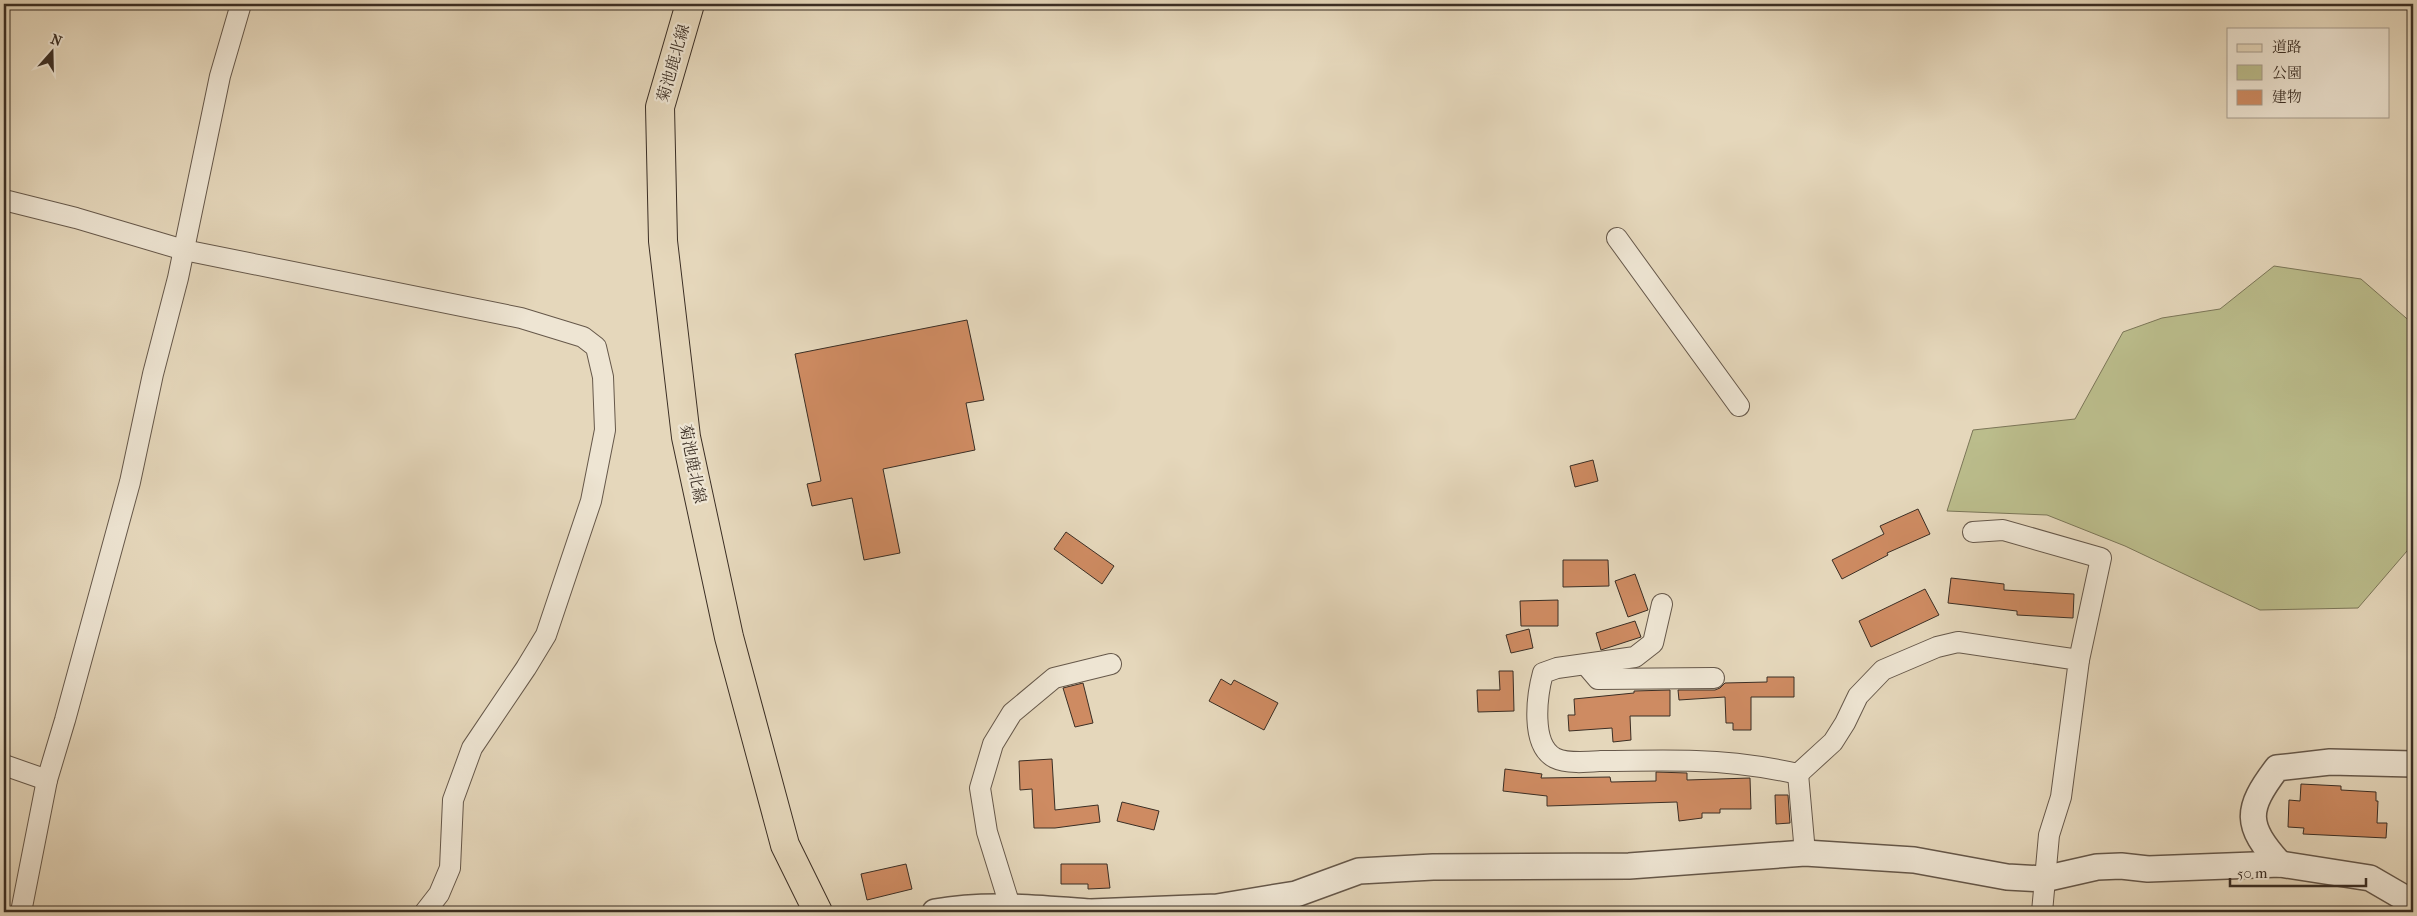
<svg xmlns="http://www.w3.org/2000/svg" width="2417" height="916" viewBox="0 0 2417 916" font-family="'IM FELL French Canon','Noto Serif JP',serif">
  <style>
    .green { fill: #bbbd8c; stroke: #7b7658 }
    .building { fill: #ce8b62; stroke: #3b2e24 }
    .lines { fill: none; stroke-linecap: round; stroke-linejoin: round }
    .minor-casing { stroke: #66584a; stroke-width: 22 }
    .tertiary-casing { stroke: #66584a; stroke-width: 28 }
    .primary-casing { stroke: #3b2e24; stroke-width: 30 }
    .minor { stroke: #eee5d3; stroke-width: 20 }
    .tertiary { stroke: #eee5d3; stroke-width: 25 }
    .primary { stroke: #e5d7bb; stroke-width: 28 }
    .labels { text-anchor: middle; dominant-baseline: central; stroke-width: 4.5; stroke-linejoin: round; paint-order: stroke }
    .street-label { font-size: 16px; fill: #3b2e24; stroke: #eee5d3 }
  </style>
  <rect width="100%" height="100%" fill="#e5d7bb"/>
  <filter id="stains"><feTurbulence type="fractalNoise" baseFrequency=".004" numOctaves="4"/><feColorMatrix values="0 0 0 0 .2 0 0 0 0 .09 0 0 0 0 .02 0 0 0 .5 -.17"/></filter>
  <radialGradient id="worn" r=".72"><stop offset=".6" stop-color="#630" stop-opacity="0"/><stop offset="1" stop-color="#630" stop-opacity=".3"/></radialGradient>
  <path class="green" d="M 2274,266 L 2361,279 L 2413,324 L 2413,544 L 2358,608 L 2260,610 L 2125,546 L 2047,515 L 1947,511 L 1973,430 L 2075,419 L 2123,332 L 2162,318 L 2220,309 Z"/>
  <g class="building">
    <path d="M 967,320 L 984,400 L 966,403 L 975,450 L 883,469 L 900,553 L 864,560 L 852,498 L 812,506 L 807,484 L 821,481 L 795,354 Z"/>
    <path d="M 1593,460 L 1598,481 L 1575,487 L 1570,466 Z"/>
    <path d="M 1918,509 L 1930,534 L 1887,553 L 1888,555 L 1842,579 L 1832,560 L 1884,534 L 1880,526 Z"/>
    <path d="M 1066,532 L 1114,566 L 1102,584 L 1054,549 Z"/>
    <path d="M 1563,560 L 1608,560 L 1609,586 L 1563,587 Z"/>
    <path d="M 1635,574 L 1648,610 L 1628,617 L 1615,581 Z"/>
    <path d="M 1951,578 L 2004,584 L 2004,590 L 2074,594 L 2073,618 L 2017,615 L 2017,611 L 1948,603 Z"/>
    <path d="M 1925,589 L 1939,615 L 1871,647 L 1859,621 Z"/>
    <path d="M 1558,600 L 1558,626 L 1521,626 L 1520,601 Z"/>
    <path d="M 1635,621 L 1641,637 L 1601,650 L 1596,633 Z"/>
    <path d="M 1529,629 L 1533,648 L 1511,653 L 1506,635 Z"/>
    <path d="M 1499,671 L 1513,671 L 1514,711 L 1478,712 L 1477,690 L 1500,690 Z"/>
    <path d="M 1767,677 L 1794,677 L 1794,697 L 1751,697 L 1751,730 L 1733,730 L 1733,723 L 1726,723 L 1725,697 L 1679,700 L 1678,690 L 1715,690 L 1720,688 L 1725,683 L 1767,682 Z"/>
    <path d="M 1221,679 L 1231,685 L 1234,680 L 1278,703 L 1264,730 L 1209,701 Z"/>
    <path d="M 1083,683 L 1093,723 L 1075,727 L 1063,688 Z"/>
    <path d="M 1670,690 L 1670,716 L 1630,716 L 1631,740 L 1613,742 L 1612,728 L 1569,731 L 1568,715 L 1575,715 L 1574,699 L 1634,693 L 1634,691 Z"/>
    <path d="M 1052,759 L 1055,810 L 1098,805 L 1100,822 L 1055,828 L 1034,828 L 1032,789 L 1020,790 L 1019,761 Z"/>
    <path d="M 1505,769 L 1542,774 L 1541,778 L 1610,777 L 1611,782 L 1656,781 L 1656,772 L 1687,773 L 1687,780 L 1750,778 L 1751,809 L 1720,809 L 1720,813 L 1702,813 L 1702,818 L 1679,821 L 1677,802 L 1547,806 L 1547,796 L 1503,791 Z"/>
    <path d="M 2301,784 L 2341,786 L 2341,790 L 2376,792 L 2376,801 L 2378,801 L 2377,823 L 2387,823 L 2386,838 L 2303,834 L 2304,828 L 2288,827 L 2289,800 L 2300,801 Z"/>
    <path d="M 1775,795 L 1788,795 L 1790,823 L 1776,824 Z"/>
    <path d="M 1122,802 L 1159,811 L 1154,830 L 1117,821 Z"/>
    <path d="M 906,864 L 912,889 L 867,900 L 861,874 Z"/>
    <path d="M 1061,864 L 1107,864 L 1110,888 L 1088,889 L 1088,884 L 1061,884 Z"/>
  </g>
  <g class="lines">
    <g class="minor-casing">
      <g id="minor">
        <path d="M 4,200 L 76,218 L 184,250 L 521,318 L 583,337 L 596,347 L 603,377 L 605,430 L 591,501 L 546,635 L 526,668 L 472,748 L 453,800 L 450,868 L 439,894 L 425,912"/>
        <path d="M 1617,238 L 1739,406"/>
        <path d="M 1973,532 L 2003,530 L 2101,558 L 2079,660"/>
        <path d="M 1662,604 L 1653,643 L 1635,657 L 1557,668 L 1543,673 C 1537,695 1530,745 1555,758 C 1567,764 1588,762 1601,761 C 1632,761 1664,760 1696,761 C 1733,762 1762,766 1798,774"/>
        <path d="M 1586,665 L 1598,679 L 1714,678"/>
        <path d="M 4,765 L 47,780"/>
        <path d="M 1798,774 L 1833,742 L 1845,723 L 1858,696 L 1883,670 L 1937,647 L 1958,642 L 2079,660 L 2061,797 L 2049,835 L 2042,912"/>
        <path d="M 1798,774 L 1805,853"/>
        <path d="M 1010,906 L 987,832 L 980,788 L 993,744 L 1012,713 L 1054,678 L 1111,664"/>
        <path d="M 21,912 L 47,780 L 65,720 L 130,482 L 153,374 L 178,278 L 220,76 L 241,4"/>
      </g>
    </g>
    <g class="tertiary-casing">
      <g id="tertiary">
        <path d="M 2280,864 C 2245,825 2245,810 2277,768 L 2330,762 L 2413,764"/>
        <path d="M 935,912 C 986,903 1036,908 1088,912"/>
        <path d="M 1091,912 L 1217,907 L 1296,894 L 1359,871 L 1433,867 L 1629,866 L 1805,853 L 1914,860 L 2007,877 L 2044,879 L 2097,867 L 2121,866 L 2148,869 L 2280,864 L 2370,878 L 2413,903"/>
      </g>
    </g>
    <g class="primary-casing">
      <path id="primary" d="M 690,4 L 660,107 L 663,241 L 686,437 L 729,637 L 785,845 L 818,912"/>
    </g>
    <use href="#minor" class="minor"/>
    <use href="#tertiary" class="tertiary"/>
    <use href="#primary" class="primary"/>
  </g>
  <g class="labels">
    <g class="street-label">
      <text transform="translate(673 63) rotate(-74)">菊池鹿北線</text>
      <text transform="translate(693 464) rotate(79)">菊池鹿北線</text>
    </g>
  </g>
  <rect width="2417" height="916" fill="none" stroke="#e5d7bb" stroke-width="20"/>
  <rect x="5" y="5" width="2407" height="906" fill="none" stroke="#3b2e24" stroke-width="2.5"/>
  <rect x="10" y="10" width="2397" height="896" fill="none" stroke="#3b2e24"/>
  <rect x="2227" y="28" width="162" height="90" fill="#eee5d3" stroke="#a69c8d"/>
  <rect x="2237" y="44" width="25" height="8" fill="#e5d7bb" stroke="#a69c8d"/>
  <text x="2272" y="52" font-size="15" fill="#3b2e24">道路</text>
  <rect x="2237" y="65" width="25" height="15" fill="#bbbd8c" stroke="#a69c8d"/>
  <text x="2272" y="78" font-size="15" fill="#3b2e24">公園</text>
  <rect x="2237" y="90" width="25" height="15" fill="#ce8b62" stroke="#a69c8d"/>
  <text x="2272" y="102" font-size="15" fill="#3b2e24">建物</text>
  <g transform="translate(52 52) rotate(20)" stroke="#eee5d3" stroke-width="4" paint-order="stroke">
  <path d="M0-4L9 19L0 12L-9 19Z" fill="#3b2e24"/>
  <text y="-8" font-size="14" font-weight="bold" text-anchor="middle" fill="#3b2e24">N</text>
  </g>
  <path d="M2230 878v8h136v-8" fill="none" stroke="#3b2e24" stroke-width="2.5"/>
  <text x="2237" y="878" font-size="15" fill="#3b2e24" stroke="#eee5d3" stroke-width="4" paint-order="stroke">50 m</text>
  <rect width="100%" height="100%" filter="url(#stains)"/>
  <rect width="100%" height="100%" fill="url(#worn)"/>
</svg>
